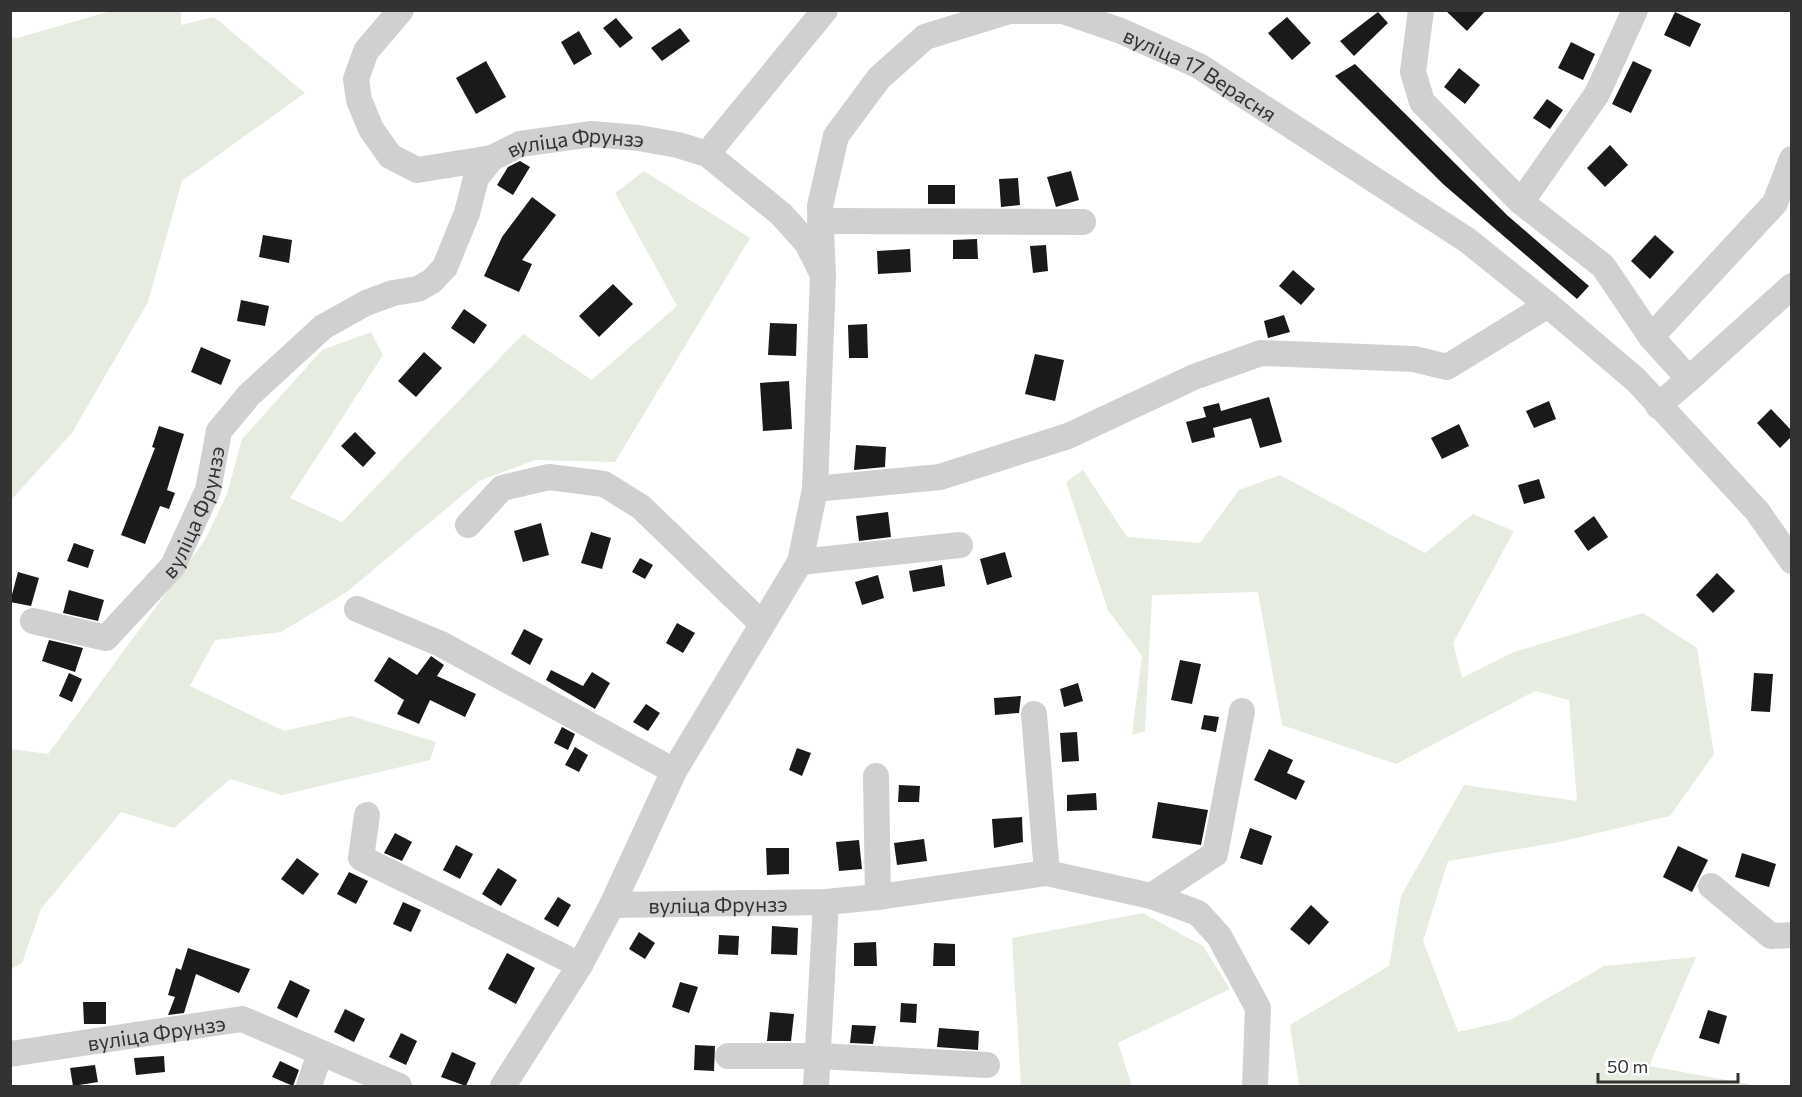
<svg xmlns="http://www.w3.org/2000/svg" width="1802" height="1097" viewBox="0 0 1802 1097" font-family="Commissioner,sans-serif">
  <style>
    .green { fill: #e6ecdf }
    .building { fill: #1a1a1a }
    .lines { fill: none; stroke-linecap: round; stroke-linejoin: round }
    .minor { stroke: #d0d0d0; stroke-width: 26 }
    .labels { text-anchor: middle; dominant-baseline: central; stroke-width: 6; stroke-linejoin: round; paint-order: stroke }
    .street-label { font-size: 21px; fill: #333; stroke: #fff }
  </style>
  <rect width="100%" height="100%" fill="#fff"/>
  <g class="green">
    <path d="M 111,11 L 181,11 L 181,25 L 214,17 L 305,93 L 182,181 L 148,302 L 72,433 L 11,500 L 11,37 L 17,38 Z"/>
    <path d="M 644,171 L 750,238 L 615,462 L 535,460 L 479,481 L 347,592 L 281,632 L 215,640 L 190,686 L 284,731 L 351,716 L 436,742 L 430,760 L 282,795 L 230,779 L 174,828 L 121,812 L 41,909 L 22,963 L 11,969 L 11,749 L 48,754 L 205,540 L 227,494 L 242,439 L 322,350 L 371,332 L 383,355 L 290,498 L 342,522 L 523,334 L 592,380 L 677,306 L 615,193 Z"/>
    <path d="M 1083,470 L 1127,537 L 1200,543 L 1239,490 L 1280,475 L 1425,553 L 1473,514 L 1514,531 L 1453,643 L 1462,678 L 1514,652 L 1643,613 L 1697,648 L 1714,754 L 1670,816 L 1559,842 L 1448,861 L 1423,941 L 1458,1032 L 1510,1020 L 1604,966 L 1696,957 L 1649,1066 L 1749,1084 L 1749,1086 L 1299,1086 L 1290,1025 L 1389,966 L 1401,896 L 1464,785 L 1577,801 L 1569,700 L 1535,691 L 1396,764 L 1282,725 L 1258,592 L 1152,595 L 1145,731 L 1132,735 L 1142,656 L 1108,610 L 1066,482 Z"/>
    <path d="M 1143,913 L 1203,946 L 1230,989 L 1118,1043 L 1132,1086 L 1021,1086 L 1012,938 Z"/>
  </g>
  <g class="building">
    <path d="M 1445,10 L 1486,10 L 1467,31 Z"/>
    <path d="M 1378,12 L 1388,23 L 1354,56 L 1340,41 Z"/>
    <path d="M 1675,12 L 1701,24 L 1690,47 L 1664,35 Z"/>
    <path d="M 1287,17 L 1311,43 L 1292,60 L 1268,33 Z"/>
    <path d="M 616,18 L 633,38 L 620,48 L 603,28 Z"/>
    <path d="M 680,28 L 690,41 L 662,61 L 651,48 Z"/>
    <path d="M 579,31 L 592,54 L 574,65 L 561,42 Z"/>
    <path d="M 1571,42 L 1595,54 L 1583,80 L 1558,68 Z"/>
    <path d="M 486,61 L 506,97 L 476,114 L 456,78 Z"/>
    <path d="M 1633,61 L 1652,70 L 1631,113 L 1612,104 Z"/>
    <path d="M 1355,64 L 1508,216 L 1589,286 L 1577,299 L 1443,184 L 1335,76 Z"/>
    <path d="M 1459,68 L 1480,85 L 1465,104 L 1444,87 Z"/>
    <path d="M 1547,99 L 1563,110 L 1550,129 L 1533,118 Z"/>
    <path d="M 1610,145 L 1628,165 L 1605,187 L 1587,168 Z"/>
    <path d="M 520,161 L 530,167 L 513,195 L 497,185 L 508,167 Z"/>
    <path d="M 1071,171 L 1079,200 L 1056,207 L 1047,177 Z"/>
    <path d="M 1018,178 L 1020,205 L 1001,207 L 999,179 Z"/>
    <rect x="928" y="185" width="27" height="19"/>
    <path d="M 532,197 L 556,215 L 522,260 L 532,264 L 519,292 L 484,276 L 502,237 Z"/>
    <path d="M 263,235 L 292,240 L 289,263 L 259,257 Z"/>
    <path d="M 1655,235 L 1674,252 L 1650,279 L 1631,261 Z"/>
    <path d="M 977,239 L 978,259 L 953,259 L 953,240 Z"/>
    <path d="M 1046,245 L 1048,271 L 1033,273 L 1030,246 Z"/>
    <path d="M 910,249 L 911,272 L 878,274 L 877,251 Z"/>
    <path d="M 1293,270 L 1315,289 L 1301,305 L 1279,286 Z"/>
    <path d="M 613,284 L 633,304 L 599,337 L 579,316 Z"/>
    <path d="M 241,300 L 269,306 L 265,326 L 237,321 Z"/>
    <path d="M 464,309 L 487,325 L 474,344 L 451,328 Z"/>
    <path d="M 1284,315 L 1290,332 L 1268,338 L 1264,321 Z"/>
    <path d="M 770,323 L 797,324 L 796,356 L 768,355 Z"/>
    <path d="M 867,324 L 868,358 L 849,358 L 848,325 Z"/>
    <path d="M 201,347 L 231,360 L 221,385 L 191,372 Z"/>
    <path d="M 424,352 L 442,368 L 416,397 L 398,381 Z"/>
    <path d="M 1035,354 L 1064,360 L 1055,401 L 1025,394 Z"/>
    <path d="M 789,381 L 792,429 L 763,431 L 760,383 Z"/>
    <path d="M 1269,397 L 1282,442 L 1260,448 L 1251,418 L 1213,428 L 1215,437 L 1192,443 L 1186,422 L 1206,417 L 1203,407 L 1219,403 L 1221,411 Z"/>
    <path d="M 1549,401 L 1556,419 L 1534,428 L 1526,411 Z"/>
    <path d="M 1771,409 L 1791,430 L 1791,437 L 1780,448 L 1757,423 Z"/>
    <path d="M 1459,424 L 1469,446 L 1442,459 L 1431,438 Z"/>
    <path d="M 159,426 L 184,434 L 167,490 L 175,493 L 169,509 L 160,506 L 145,544 L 121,535 L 155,448 L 152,447 Z"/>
    <path d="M 355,432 L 376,453 L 363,467 L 341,446 Z"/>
    <path d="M 856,445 L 886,447 L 885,467 L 854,470 Z"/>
    <path d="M 1539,479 L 1545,498 L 1524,504 L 1518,485 Z"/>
    <path d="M 888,512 L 891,537 L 859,541 L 856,516 Z"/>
    <path d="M 1594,516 L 1608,537 L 1588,551 L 1574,531 Z"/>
    <path d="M 541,523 L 549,555 L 523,562 L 514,531 Z"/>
    <path d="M 591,532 L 611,538 L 602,569 L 581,563 Z"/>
    <path d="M 74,543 L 94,550 L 88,568 L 67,561 Z"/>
    <path d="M 1005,552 L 1012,577 L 987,585 L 980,559 Z"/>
    <path d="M 640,558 L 653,565 L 645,579 L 632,572 Z"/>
    <path d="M 942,565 L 945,586 L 913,592 L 909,571 Z"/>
    <path d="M 18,572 L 39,578 L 31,606 L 10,602 Z"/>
    <path d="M 1717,573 L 1735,591 L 1713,613 L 1696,595 Z"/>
    <path d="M 878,575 L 884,598 L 862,605 L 855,582 Z"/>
    <path d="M 69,590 L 104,600 L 98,621 L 63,613 Z"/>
    <path d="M 677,623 L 695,633 L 683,653 L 666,643 Z"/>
    <path d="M 524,629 L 543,639 L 530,665 L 511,654 Z"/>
    <path d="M 49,640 L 83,648 L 75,672 L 42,661 Z"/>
    <path d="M 431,656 L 444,665 L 437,676 L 476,694 L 465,717 L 430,700 L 419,724 L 397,714 L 404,700 L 374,681 L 389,657 L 417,675 Z"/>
    <path d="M 1180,660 L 1201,664 L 1192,704 L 1171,700 Z"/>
    <path d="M 551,670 L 583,686 L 592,672 L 610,683 L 595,709 L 546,680 Z"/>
    <path d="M 69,673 L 82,679 L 72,702 L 59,696 Z"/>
    <path d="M 1754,673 L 1773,674 L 1770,712 L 1751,711 Z"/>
    <path d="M 1078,683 L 1083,701 L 1064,707 L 1060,689 Z"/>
    <path d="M 1021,696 L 1019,713 L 995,715 L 994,698 Z"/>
    <path d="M 646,704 L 660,713 L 648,731 L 633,722 Z"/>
    <path d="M 1204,715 L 1219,717 L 1216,732 L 1201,729 Z"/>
    <path d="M 562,727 L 575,734 L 568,750 L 554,743 Z"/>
    <path d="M 1077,732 L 1079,761 L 1062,762 L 1060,733 Z"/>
    <path d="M 575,747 L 588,755 L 579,772 L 565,765 Z"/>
    <path d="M 797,748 L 811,753 L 802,776 L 789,770 Z"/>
    <path d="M 1269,749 L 1293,760 L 1287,773 L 1305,781 L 1296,800 L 1254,780 Z"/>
    <path d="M 899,785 L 920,786 L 919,802 L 898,802 Z"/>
    <path d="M 1096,793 L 1097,810 L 1067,811 L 1067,795 Z"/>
    <path d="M 1158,802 L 1208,810 L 1201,845 L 1152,838 Z"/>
    <path d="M 1022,817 L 1023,842 L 994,848 L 992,819 Z"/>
    <path d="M 1250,828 L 1272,836 L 1262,865 L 1240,858 Z"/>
    <path d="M 395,833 L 412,842 L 402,861 L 384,853 Z"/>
    <path d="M 924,839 L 927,861 L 897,865 L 894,843 Z"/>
    <path d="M 859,840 L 862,869 L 839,871 L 836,842 Z"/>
    <path d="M 456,845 L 473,854 L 460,879 L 443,870 Z"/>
    <path d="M 1678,846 L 1708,860 L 1692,892 L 1663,877 Z"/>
    <path d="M 766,848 L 789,848 L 789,874 L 767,875 Z"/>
    <path d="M 1742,853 L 1776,864 L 1769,887 L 1735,877 Z"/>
    <path d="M 297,858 L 319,874 L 303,895 L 281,879 Z"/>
    <path d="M 498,868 L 517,880 L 501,906 L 482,894 Z"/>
    <path d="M 349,872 L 368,881 L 356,904 L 337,894 Z"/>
    <path d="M 558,897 L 571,905 L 558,927 L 544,919 Z"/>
    <path d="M 403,902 L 421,910 L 411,932 L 393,924 Z"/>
    <path d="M 1311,905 L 1329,922 L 1309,945 L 1290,929 Z"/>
    <path d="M 772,926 L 798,928 L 797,955 L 771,954 Z"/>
    <path d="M 639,932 L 655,943 L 645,959 L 629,949 Z"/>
    <path d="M 719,935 L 739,936 L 738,955 L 718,954 Z"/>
    <path d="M 876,942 L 877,966 L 854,966 L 854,943 Z"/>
    <path d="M 934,943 L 955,944 L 955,966 L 933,966 Z"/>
    <path d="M 188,948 L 250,969 L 239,993 L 196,974 L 184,1013 L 168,1015 L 175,997 L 168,995 L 176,968 L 181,970 Z"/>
    <path d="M 507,953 L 535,968 L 516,1004 L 488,989 Z"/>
    <path d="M 290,980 L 310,990 L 297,1018 L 277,1008 Z"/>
    <path d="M 680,982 L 698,987 L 689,1013 L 672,1007 Z"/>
    <path d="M 83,1002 L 106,1002 L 106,1024 L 84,1024 Z"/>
    <path d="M 901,1003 L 917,1004 L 916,1023 L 900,1022 Z"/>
    <path d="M 345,1009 L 365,1019 L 354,1042 L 334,1032 Z"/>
    <path d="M 1708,1010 L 1727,1016 L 1719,1044 L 1699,1038 Z"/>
    <path d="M 770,1012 L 794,1014 L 791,1041 L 767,1041 Z"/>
    <path d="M 852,1025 L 876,1026 L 873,1044 L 850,1043 Z"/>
    <path d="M 939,1028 L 979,1031 L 978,1050 L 937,1047 Z"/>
    <path d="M 401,1033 L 417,1041 L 406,1065 L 389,1057 Z"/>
    <path d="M 695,1045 L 715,1046 L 714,1071 L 694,1070 Z"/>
    <path d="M 452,1052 L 476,1063 L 466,1086 L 441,1077 Z"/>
    <path d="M 164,1056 L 165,1072 L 136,1075 L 134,1058 Z"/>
    <path d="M 280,1061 L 299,1070 L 293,1086 L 272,1077 Z"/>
    <path d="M 95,1065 L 98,1082 L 73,1086 L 70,1068 Z"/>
  </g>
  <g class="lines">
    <g class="minor">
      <path d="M 401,10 L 366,51 L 356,79 L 359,100 L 371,129 L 390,156 L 417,170 L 492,158"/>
      <path d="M 1421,10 L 1413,72 L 1422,102 L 1521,202"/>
      <path d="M 1635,10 L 1597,94 L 1521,202 L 1603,266 L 1651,337 L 1689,379 L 1658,406"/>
      <path d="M 707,154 L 825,10"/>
      <path d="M 820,221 L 1083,222"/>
      <path d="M 1651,337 L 1775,203 L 1792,159"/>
      <path d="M 1689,379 L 1792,286"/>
      <path d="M 815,489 L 940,477 L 1068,436 L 1194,377 L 1261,353 L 1414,359 L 1447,367 L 1548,305"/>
      <path d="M 468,525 L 502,488 L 549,477 L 604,484 L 641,507 L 761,623"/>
      <path d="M 800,562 L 960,545"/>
      <path d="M 357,609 L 441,644 L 674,771"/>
      <path id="s1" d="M 33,621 L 106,638 L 173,566 L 208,490 L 219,431 L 249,395 L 323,327 L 366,303 L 393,293 L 418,289 L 432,281 L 445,267 L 467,213 L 476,178 L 492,158 L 520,144 L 592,134 L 639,138 L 678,145 L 707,154 L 781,214 L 807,243 L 821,271"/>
      <path d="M 1034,714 L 1047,873"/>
      <path d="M 876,776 L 878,897"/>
      <path d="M 367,815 L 361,858 L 580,965"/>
      <path d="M 1711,886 L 1771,936 L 1792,935"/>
      <path d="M 1151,896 L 1215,854 L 1242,711"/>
      <path id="s2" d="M 612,905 L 826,902 L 878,897 L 1047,873 L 1151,896 L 1198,913 L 1219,936 L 1258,1008 L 1255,1086"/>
      <path id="s3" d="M 10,1054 L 242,1019 L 399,1086"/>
      <path d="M 728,1056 L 819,1056 L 987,1065"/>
      <path d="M 309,1086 L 320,1053"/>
      <path id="s4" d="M 503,1086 L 580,965 L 612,905 L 674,771 L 800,562 L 815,489 L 823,276 L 820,206 L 836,136 L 879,78 L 925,37 L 1009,11 L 1063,11 L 1121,31 L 1199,66 L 1467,240 L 1548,305 L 1636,380 L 1757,511 L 1792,561"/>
      <path d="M 816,1086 L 826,902"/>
    </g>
  </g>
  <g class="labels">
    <g class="street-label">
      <text stroke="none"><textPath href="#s4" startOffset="1460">вуліца 17 Верасня</textPath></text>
      <text stroke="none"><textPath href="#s1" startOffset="810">вуліца Фрунзэ</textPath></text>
      <text stroke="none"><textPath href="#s1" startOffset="232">вуліца Фрунзэ</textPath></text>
      <text stroke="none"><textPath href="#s2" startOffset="106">вуліца Фрунзэ</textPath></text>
      <text stroke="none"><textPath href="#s3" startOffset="148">вуліца Фрунзэ</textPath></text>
    </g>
  </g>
  <rect width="1802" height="1097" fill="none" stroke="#333333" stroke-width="24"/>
  <path d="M1598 1073v9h140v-9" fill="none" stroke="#333333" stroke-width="3"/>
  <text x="1607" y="1073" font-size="18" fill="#333333" stroke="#ffffff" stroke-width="4.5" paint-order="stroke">50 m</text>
</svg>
